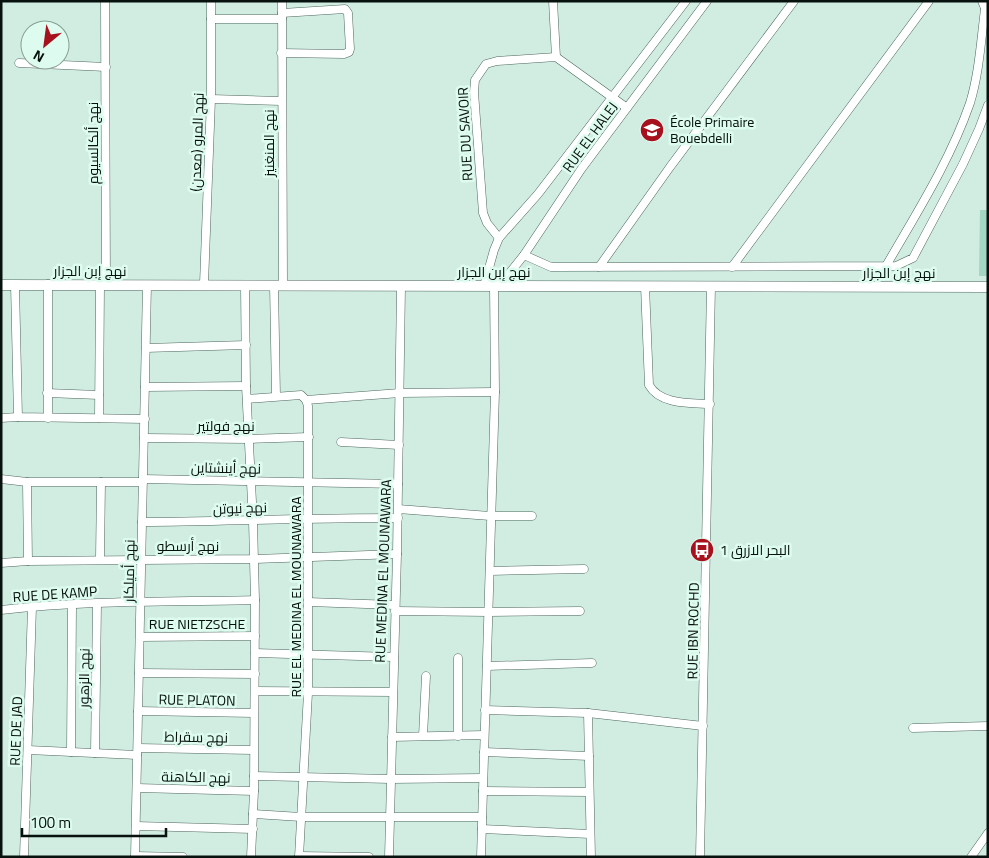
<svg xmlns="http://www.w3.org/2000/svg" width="989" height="858" viewBox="0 0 989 858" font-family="Georgia,Cairo,serif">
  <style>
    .green { fill: #a5d5c3 }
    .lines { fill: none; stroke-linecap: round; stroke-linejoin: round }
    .street-casing { stroke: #4e665d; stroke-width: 9 }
    .secondary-casing { stroke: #4e665d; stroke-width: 11 }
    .street { stroke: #fff; stroke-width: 8 }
    .secondary { stroke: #fff; stroke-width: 10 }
    .labels { text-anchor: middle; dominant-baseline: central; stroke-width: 5; stroke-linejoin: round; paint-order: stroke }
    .poi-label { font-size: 14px; fill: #07110d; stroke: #defbef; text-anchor: start }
    .street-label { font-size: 14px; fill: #07110d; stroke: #defbef }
  </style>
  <rect width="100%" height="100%" fill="#d1ede2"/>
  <path class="green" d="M 980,210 L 988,210 L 988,276 L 979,276 Z"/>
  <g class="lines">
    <g class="street-casing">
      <g id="street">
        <path d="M 105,1 L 106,285"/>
        <path d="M 282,1 L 283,285"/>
        <path d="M 553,1 L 556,57"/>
        <path d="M 982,1 L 987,13"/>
        <path d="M 211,19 L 282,19"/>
        <path d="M 281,53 L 344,54 L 349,52 L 350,49 L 348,13 L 345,9 L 282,13"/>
        <path d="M 19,63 L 106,67"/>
        <path d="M 211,99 L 281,101"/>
        <path d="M 499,238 L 487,223 L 483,213 L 474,92 L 475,80 L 486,64 L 497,61 L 556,57 L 627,108"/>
        <path d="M 524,255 L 551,267 L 896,266 L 913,258 L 963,164 L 979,129 L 988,105"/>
        <path d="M 886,266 C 916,214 950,161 970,103 C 979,74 981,40 985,9"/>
        <path d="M 599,267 L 670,167 L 794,1"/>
        <path d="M 732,267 L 929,1"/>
        <path d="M 48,284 L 48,418"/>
        <path d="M 204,284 L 211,99 L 211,1"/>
        <path d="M 15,285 L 18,417 L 145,419"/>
        <path d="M 274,285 L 276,396"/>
        <path d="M 245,286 L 246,386 L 253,521 L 255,600 L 254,791 L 251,857"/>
        <path d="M 484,286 L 494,250 L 499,238 L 538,194 L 686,1"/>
        <path d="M 645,286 L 649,385 C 660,405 691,403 710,404"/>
        <path d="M 146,348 L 246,345"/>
        <path d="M 145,387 L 246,386"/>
        <path d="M 47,393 L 99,395"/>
        <path d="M 247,399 L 301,395 L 306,400 L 308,406 L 308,693 L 299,857"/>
        <path d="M 306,400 L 400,393 L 495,392"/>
        <path d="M 1,418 L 18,417"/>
        <path d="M 99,418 L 100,285"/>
        <path d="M 144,438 L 249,439 L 309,437"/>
        <path d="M 341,442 L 399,445"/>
        <path d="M 1,479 L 27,482 L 143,482"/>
        <path d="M 143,479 L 398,484"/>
        <path d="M 27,482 L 28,561 L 255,559 L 397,554"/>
        <path d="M 398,509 L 490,516 L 532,516"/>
        <path d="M 142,522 C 227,521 312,518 398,518"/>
        <path d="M 100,559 L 101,482"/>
        <path d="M 1,563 L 28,561"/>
        <path d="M 490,571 L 584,569"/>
        <path d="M 308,602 L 395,605"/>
        <path d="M 1,610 C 85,600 171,602 255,600"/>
        <path d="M 395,611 L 489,612 L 580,611"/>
        <path d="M 140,637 L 255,636"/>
        <path d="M 255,653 L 394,657"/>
        <path d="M 458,658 L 458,736"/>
        <path d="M 487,666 L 592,663"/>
        <path d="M 139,673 L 255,674"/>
        <path d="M 255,691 L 393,692"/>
        <path d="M 485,710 L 588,713 L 703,726"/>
        <path d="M 138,711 L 254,713"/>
        <path d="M 588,713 L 591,857"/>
        <path d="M 913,728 L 988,726"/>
        <path d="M 423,736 L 426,676"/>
        <path d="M 392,737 L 484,735"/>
        <path d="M 138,748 L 253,750"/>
        <path d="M 28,750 L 137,755"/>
        <path d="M 71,752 L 72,605"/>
        <path d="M 484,752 L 589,756"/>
        <path d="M 95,753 L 97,604"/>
        <path d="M 254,776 L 391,779 L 483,778"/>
        <path d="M 137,788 L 254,791"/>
        <path d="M 483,791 L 589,792"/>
        <path d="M 253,814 L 301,817 L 482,817"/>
        <path d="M 136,826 L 253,829"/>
        <path d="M 482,829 L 590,834"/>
        <path d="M 135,856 L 183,857"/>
        <path d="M 299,856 L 369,857"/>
        <path d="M 24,857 L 32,607"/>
        <path d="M 135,857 L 147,285"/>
        <path d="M 389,857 L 397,554 L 401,287"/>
        <path d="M 481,857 L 495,392 L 494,286 L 508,275 L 524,255 L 582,168 L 707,1"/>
        <path d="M 700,857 L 711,286"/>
        <path d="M 971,857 L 988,833"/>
      </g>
    </g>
    <g class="secondary-casing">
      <path id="secondary" d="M 1,285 L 988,287"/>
    </g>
    <use href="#street" class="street"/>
    <use href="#secondary" class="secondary"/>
  </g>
  <defs>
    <g id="school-disc" transform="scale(1.25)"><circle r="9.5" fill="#a7111e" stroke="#defbef"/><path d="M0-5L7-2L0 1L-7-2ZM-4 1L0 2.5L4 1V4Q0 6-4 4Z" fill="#fff"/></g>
    <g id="bus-disc" transform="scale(1.25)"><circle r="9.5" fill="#a7111e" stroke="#defbef"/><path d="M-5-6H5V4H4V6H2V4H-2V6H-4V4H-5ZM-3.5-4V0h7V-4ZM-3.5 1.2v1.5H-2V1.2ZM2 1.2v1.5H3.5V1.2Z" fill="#fff"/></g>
  </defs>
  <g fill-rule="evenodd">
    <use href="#school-disc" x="652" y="130"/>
    <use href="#bus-disc" x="702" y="550"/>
  </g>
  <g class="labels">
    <g class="poi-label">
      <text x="670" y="122">École Primaire<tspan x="670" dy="16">Bouebdelli</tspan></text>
      <text x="720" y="550">1 البحر الازرق</text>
    </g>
    <g class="street-label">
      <text transform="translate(465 134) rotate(-93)">RUE DU SAVOIR</text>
      <text transform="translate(590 137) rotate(-54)">RUE EL HALEJ</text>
      <text transform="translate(197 142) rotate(-88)">نهج المرو (معدن)</text>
      <text transform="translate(93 143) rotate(-90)">نهج ألكالسيوم</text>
      <text transform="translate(269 143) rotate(-90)">نهج المنغنيز</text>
      <text x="90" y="271">نهج إبن الجزار</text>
      <text x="494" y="272">نهج إبن الجزار</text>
      <text x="899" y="273">نهج إبن الجزار</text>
      <text x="226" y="426">نهج فولتير</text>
      <text transform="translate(226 468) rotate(1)">نهج أينشتاين</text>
      <text transform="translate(240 508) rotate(-2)">نهج نيوتن</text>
      <text x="188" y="546">نهج أرسطو</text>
      <text transform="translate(129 571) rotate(-89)">نهج أميلكار</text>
      <text transform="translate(383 571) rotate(-88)">RUE MEDINA EL MOUNAWARA</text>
      <text transform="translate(55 594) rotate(-4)">RUE DE KAMP</text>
      <text transform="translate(296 597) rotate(-90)">RUE EL MEDINA EL MOUNAWARA</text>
      <text x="197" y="624">RUE NIETZSCHE</text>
      <text transform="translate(693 631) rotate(-89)">RUE IBN ROCHD</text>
      <text transform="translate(84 678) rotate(-89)">نهج الزهور</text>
      <text transform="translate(197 700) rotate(1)">RUE PLATON</text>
      <text transform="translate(16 731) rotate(-88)">RUE DE JAD</text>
      <text transform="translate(196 737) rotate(1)">نهج سقراط</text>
      <text transform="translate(196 777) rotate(1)">نهج الكاهنة</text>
    </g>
  </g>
  <rect width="989" height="858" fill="none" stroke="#07110d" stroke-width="5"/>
  <g transform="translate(45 45) rotate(209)"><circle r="24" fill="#defbef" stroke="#889d95"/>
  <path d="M0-4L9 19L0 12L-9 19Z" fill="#a7111e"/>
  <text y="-8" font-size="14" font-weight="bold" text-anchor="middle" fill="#07110d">N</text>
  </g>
  <path d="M22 828v8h144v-8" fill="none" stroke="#07110d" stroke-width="2.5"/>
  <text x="30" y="828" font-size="15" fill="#07110d" stroke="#defbef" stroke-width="4" paint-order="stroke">100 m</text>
</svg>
